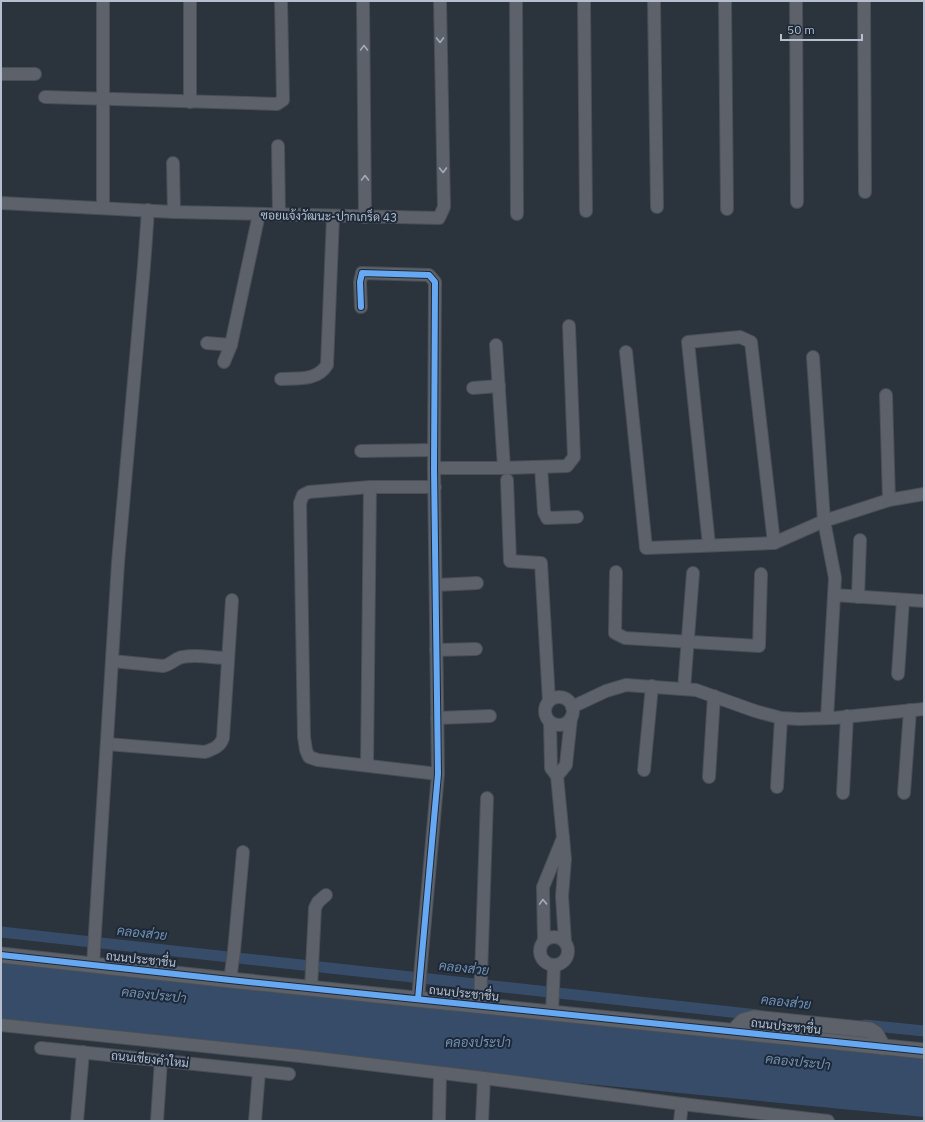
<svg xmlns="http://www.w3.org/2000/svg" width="925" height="1122" viewBox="0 0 925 1122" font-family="'IBM Plex Sans',Sarabun,sans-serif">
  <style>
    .water { fill: #364c68 }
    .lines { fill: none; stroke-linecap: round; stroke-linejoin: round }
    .canal { stroke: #364c68; stroke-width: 11 }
    .minor-casing { stroke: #4a4f56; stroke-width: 14 }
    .tertiary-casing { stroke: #4a4f56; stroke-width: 17 }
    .minor { stroke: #5c616a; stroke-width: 12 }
    .tertiary { stroke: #5c616a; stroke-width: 15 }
    .cycleway-casing { stroke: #1d2938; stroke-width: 8 }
    .cycleway { stroke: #66a8f1; stroke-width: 6 }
    .oneway { stroke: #a4acb9 }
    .labels { text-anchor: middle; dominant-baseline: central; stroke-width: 4; stroke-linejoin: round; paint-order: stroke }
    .street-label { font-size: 12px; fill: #b6bfcd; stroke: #1d2938 }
    .water-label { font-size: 13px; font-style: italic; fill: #7391b2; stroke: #1d2938 }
  </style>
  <rect width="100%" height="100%" fill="#2b333c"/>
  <path class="water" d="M 1,962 L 924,1059 L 924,1117 L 485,1074 L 1,1020 Z"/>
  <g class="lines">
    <g class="canal">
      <path d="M 1,932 L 758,1015"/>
      <path d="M 865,1025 L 924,1031"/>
    </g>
    <g class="minor-casing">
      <g id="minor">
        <path d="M 103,1 L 103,208"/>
        <path d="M 363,1 L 365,217"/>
        <path d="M 516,1 L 517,214"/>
        <path d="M 584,1 L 586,211"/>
        <path d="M 654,1 L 657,207"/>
        <path d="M 725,1 L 727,209"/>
        <path d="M 796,1 L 797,202"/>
        <path d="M 864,1 L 865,192"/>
        <path d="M 1,74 L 35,74"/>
        <path d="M 45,97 L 277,104 L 283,100 L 281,1"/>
        <path d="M 190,102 L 190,1"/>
        <path d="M 278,146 L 279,215"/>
        <path d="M 173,163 L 174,212"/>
        <path d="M 1,203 L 174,212 L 439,218 L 444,207 L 440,1"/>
        <path d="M 361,307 L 360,282 L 362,273 L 429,275 L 435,282 L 434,468 L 438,774 L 418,999"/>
        <path d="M 207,343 L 231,345"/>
        <path d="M 496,345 L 504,468"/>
        <path d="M 626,352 L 646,548 L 774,543 L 824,521 L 889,500 L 924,494"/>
        <path d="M 813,357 L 824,521 L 835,578 L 827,718"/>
        <path d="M 224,362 L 231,345 L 259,214"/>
        <path d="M 281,379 C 298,378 317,381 327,365 L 333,216"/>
        <path d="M 473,388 L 499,386"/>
        <path d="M 886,395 L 889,500"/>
        <path d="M 361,451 L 434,450"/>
        <path d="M 541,467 L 544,512 L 547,518 L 577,517"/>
        <path d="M 434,468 L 504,468 L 567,466 L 574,457 L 569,326"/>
        <path d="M 507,480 L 510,561 L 541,563 L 549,701"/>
        <path d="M 435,487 L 370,487 L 309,492 L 303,495 L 300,503 L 304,737 L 306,750 L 309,757 L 318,760 L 438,774"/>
        <path d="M 709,545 L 688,342 L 740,337 L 751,342 L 774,543"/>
        <path d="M 616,572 L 615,633 L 625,638 L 759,646 L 761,574"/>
        <path d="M 436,585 L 477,583"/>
        <path d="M 834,595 L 924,601"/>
        <path d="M 858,597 L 860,540"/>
        <path d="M 436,650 L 476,649"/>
        <path d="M 112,661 L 163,666 C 171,665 175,658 183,657 C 197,654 213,658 228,658"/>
        <path d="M 898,674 L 903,600"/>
        <path d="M 684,689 L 693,573"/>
        <circle cx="559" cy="711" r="14"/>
        <path d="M 572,707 L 606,691 L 626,685 L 696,690 L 755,711 L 781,718 L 799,719 L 834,718 L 924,709"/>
        <path d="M 437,718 L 490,716"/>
        <path d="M 550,723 L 551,768 L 557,776 L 563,838"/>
        <path d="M 107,744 L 205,752 C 213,749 220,747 223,738 L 232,600"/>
        <path d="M 367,765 L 370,487"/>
        <path d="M 644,770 L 652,686"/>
        <path d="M 557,776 L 566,765 L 571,718"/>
        <path d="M 709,777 L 714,696"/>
        <path d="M 777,787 L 781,718"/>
        <path d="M 843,793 L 847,716"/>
        <path d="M 904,793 L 910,710"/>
        <circle cx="554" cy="951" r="14"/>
        <path d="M 544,941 L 543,887 L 563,838 L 565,859 L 562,896 L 565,942"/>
        <path d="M 93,965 L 118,563 L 144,266 L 148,210"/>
        <path d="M 230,980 L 234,951 L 243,852"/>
        <path d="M 311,988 L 315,908 L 318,902 L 326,895"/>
        <path d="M 480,1006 L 487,798"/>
        <path d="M 552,1013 L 554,965"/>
        <path d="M 1,1025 L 300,1056 L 484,1078 L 682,1104 L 828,1121"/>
        <path d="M 41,1048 L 289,1074"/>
        <path d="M 77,1121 L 83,1052"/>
        <path d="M 157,1121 L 161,1060"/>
        <path d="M 255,1121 L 259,1071"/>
        <path d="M 439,1121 L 440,1073"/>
        <path d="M 482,1121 L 484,1078"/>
        <path d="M 680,1121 L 682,1104"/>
      </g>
    </g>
    <g class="tertiary-casing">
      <g id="tertiary">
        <path d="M 1,955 L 230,980 L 924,1051"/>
        <path d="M 733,1032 L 743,1021 L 754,1018 L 870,1030 L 876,1034 L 883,1047"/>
      </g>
    </g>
    <use href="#minor" class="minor"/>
    <use href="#tertiary" class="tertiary"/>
    <g class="cycleway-casing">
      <g id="cycleway">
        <path d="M 361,307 L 360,282 L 362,273 L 429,275 L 435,282 L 434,468 L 438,774 L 418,999"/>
        <path d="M 1,955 L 230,980 L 924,1051"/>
      </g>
    </g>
    <use href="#cycleway" class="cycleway"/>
  </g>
  <defs><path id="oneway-chevron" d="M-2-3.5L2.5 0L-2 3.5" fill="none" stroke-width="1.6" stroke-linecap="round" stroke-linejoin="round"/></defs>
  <g class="oneway">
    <use href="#oneway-chevron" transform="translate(440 40) rotate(89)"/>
    <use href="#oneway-chevron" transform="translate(364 48) rotate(-90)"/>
    <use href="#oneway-chevron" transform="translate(443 170) rotate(89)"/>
    <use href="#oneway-chevron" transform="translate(365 178) rotate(-90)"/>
    <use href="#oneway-chevron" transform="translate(543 902) rotate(-92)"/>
  </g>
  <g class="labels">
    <g class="street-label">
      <text transform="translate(329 216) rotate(1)">ซอยแจ้งวัฒนะ-ปากเกร็ด 43</text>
      <text transform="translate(141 959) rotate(6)">ถนนประชาชื่น</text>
      <text transform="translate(464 993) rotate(6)">ถนนประชาชื่น</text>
      <text transform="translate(786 1026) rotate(6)">ถนนประชาชื่น</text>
      <text transform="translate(150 1059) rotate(6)">ถนนเชียงคำใหม่</text>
    </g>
    <g class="water-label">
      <text transform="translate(142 933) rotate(6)">คลองส่วย</text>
      <text transform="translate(464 968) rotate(6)">คลองส่วย</text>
      <text transform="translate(154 995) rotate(6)">คลองประปา</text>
      <text transform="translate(786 1002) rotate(6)">คลองส่วย</text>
      <text x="478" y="1042">คลองประปา</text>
      <text transform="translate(798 1062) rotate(6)">คลองประปา</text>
    </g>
  </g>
  <rect width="925" height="1122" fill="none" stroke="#b6bfcd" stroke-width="4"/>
  <path d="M781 34v6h81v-6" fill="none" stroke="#b6bfcd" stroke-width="2"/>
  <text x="787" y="34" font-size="12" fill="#b6bfcd" stroke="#1d2938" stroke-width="3" paint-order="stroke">50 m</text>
</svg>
